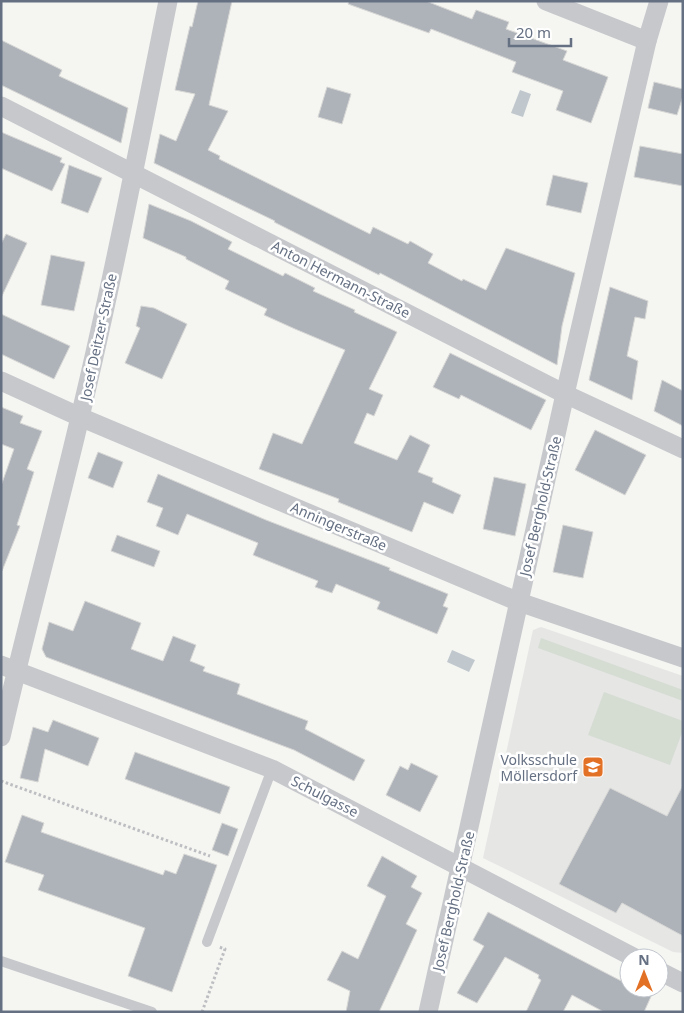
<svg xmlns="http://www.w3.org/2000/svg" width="684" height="1013" viewBox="0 0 684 1013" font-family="'Noto Sans',sans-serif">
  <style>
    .built { fill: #e6e6e5 }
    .green { fill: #d5ddd3 }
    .water { fill: #c0c8ce }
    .building { fill: #aeb3ba; stroke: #d7d7d5 }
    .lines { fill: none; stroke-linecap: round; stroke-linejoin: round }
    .path { stroke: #bdbec1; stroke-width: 3; stroke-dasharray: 2.5 2.5; stroke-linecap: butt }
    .service { stroke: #c6c8cc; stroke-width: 10 }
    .minor { stroke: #c6c8cc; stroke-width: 19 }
    .labels { text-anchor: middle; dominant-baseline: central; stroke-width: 5; stroke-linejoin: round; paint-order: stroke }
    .street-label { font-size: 14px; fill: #657083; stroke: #fff }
    .poi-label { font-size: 14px; fill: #657083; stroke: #fff; text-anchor: end }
  </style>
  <rect width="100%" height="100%" fill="#f5f6f2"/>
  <path class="built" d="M 541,627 L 683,676 L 683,953 L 673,952 L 483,858 L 533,630 Z"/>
  <g class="green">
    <path d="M 541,638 L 683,690 L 683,701 L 538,648 Z"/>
    <path d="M 604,692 L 683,721 L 683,730 L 670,765 L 588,735 Z"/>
  </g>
  <g class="water">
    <path d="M 520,90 L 531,94 L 523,117 L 511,113 Z"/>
    <path d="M 452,650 L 475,660 L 469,672 L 447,662 Z"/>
  </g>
  <g class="building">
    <path d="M 198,1 L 232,1 L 209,105 L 228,111 L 208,150 L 220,156 L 219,159 L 370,234 L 373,227 L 408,244 L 410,241 L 433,254 L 428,263 L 462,281 L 463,279 L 486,290 L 506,248 L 575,273 L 562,326 L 557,365 L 380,273 L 379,275 L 274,222 L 275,221 L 154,163 L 160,134 L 176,141 L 195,94 L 175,90 L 190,26 L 192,27 Z"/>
    <path d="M 349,1 L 426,1 L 472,19 L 476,10 L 509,22 L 506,29 L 567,51 L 563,60 L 608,77 L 591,123 L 556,110 L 563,91 L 512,72 L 516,62 L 431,29 L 429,33 L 348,4 Z"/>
    <path d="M 1,40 L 62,70 L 59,76 L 128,108 L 121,143 L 1,85 Z"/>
    <path d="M 654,82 L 683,89 L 683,96 L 677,115 L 648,108 Z"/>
    <path d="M 327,87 L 351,94 L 342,124 L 318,117 Z"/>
    <path d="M 1,132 L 62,158 L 60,162 L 65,164 L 52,191 L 1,168 Z"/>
    <path d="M 640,146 L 683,154 L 683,186 L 634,177 Z"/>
    <path d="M 69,165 L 102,178 L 88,213 L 61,203 Z"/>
    <path d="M 553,175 L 588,183 L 581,213 L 546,205 Z"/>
    <path d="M 149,204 L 191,221 L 232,242 L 228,249 L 283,276 L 285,273 L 315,288 L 313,291 L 355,310 L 354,312 L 397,332 L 369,389 L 383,395 L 374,416 L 367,413 L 354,443 L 397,460 L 410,435 L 430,445 L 418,472 L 433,478 L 432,482 L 461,495 L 453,514 L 424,502 L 412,532 L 338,502 L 339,499 L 259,469 L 273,433 L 302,444 L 345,350 L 295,329 L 264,315 L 267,309 L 225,289 L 229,281 L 186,259 L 186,257 L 143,238 Z"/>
    <path d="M 6,234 L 27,243 L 1,298 L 1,244 Z"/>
    <path d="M 51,255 L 85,262 L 74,311 L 41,305 Z"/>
    <path d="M 610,287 L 648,301 L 645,319 L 635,317 L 627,356 L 638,361 L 632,400 L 589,380 Z"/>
    <path d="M 141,306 L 154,308 L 187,324 L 162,379 L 125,363 L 140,328 L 136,326 Z"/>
    <path d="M 1,314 L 70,346 L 54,379 L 1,354 Z"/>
    <path d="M 450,353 L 546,400 L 531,430 L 461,395 L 459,399 L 433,387 Z"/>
    <path d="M 662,380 L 683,391 L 683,426 L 654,411 Z"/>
    <path d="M 1,407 L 23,416 L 20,423 L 42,431 L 27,469 L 34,472 L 17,525 L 20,526 L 2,571 L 1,486 L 14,449 L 1,444 Z"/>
    <path d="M 595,430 L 646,455 L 625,495 L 575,470 Z"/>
    <path d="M 98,452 L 123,462 L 113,488 L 88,478 Z"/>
    <path d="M 158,474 L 266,520 L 390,568 L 389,570 L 448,594 L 443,606 L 448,608 L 437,634 L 377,609 L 380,602 L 336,584 L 332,593 L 315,587 L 318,581 L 253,555 L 258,543 L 187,514 L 178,535 L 156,526 L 163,508 L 147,502 Z"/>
    <path d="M 494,477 L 526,484 L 515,536 L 483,529 Z"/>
    <path d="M 563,525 L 593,532 L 583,578 L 553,572 Z"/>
    <path d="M 117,535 L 160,551 L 154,567 L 111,551 Z"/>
    <path d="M 85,601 L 141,623 L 131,649 L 163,661 L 173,636 L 196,645 L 190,661 L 205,667 L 203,671 L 240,684 L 237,694 L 308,721 L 305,729 L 365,760 L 354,781 L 294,750 L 46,657 L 42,649 L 49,622 L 73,631 Z"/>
    <path d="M 53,720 L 99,738 L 88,766 L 45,749 L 38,782 L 20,778 L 33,727 L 48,732 Z"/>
    <path d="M 135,752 L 230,787 L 220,814 L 125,779 Z"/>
    <path d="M 411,763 L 438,776 L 420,812 L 386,795 L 400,766 L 408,770 Z"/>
    <path d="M 683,785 L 683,936 L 622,903 L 616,913 L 559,884 L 610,788 L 667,816 Z"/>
    <path d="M 22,815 L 44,823 L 41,832 L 163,875 L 165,870 L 176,874 L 184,854 L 217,865 L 172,992 L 128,976 L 145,928 L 38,890 L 44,875 L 5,862 Z"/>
    <path d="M 222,823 L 238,829 L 228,856 L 212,850 Z"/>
    <path d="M 382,856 L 417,876 L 411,887 L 422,893 L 406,924 L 417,930 L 379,1012 L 346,1012 L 350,991 L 327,980 L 342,951 L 358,959 L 386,896 L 367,886 Z"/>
    <path d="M 488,912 L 629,985 L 629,988 L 644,988 L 653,992 L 644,1012 L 604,1012 L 572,995 L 563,1012 L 526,1012 L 541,980 L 538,978 L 539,975 L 505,957 L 477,1003 L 457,993 L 484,946 L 473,940 Z"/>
  </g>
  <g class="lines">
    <g class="path">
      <path d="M 1,781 L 210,856"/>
      <path d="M 202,1012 L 225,949 L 219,947"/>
    </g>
    <g class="service">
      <path d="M 207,942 L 272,769"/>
      <path d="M 1,961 L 152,1012"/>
    </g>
    <g class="minor">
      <path d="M 546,1 L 647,41"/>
      <path d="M 1,106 L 565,394 L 683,449"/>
      <path d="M 1,381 L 80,417 L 519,602 L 683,658"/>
      <path d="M 1,665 L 272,769 L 635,958"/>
      <path d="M 1,737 C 25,630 55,524 80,417 C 113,279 140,140 168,1"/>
      <path d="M 659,971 L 683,983"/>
      <path d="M 428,1012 L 565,394 L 647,41 L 659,1"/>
    </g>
  </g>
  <defs>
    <g id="school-square" transform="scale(1.125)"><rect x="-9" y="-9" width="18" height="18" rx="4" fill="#e37125" stroke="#fff"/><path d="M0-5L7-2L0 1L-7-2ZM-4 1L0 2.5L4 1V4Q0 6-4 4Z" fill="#fff"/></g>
  </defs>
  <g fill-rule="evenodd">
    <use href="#school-square" x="593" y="767"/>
  </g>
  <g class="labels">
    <g class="street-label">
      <text transform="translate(341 279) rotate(27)">Anton Hermann-Straße</text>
      <text transform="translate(98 337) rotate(-78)">Josef Deitzer-Straße</text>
      <text transform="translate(540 506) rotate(-77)">Josef Berghold-Straße</text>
      <text transform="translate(339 526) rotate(23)">Anningerstraße</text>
      <text transform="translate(325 796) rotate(27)">Schulgasse</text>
      <text transform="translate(453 901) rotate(-77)">Josef Berghold-Straße</text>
    </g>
    <g class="poi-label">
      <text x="577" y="759">Volksschule<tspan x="577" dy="16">Möllersdorf</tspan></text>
    </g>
  </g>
  <rect width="684" height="1013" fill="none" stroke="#657083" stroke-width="5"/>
  <g transform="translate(644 973)"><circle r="24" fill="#ffffff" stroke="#c1c6cd"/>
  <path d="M0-4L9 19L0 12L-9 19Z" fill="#e37125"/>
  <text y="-8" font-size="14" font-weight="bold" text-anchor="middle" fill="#657083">N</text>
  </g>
  <path d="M509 38v8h62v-8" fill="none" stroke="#657083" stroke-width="2.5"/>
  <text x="516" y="38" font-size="15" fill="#657083" stroke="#ffffff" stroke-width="4" paint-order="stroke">20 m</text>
</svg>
